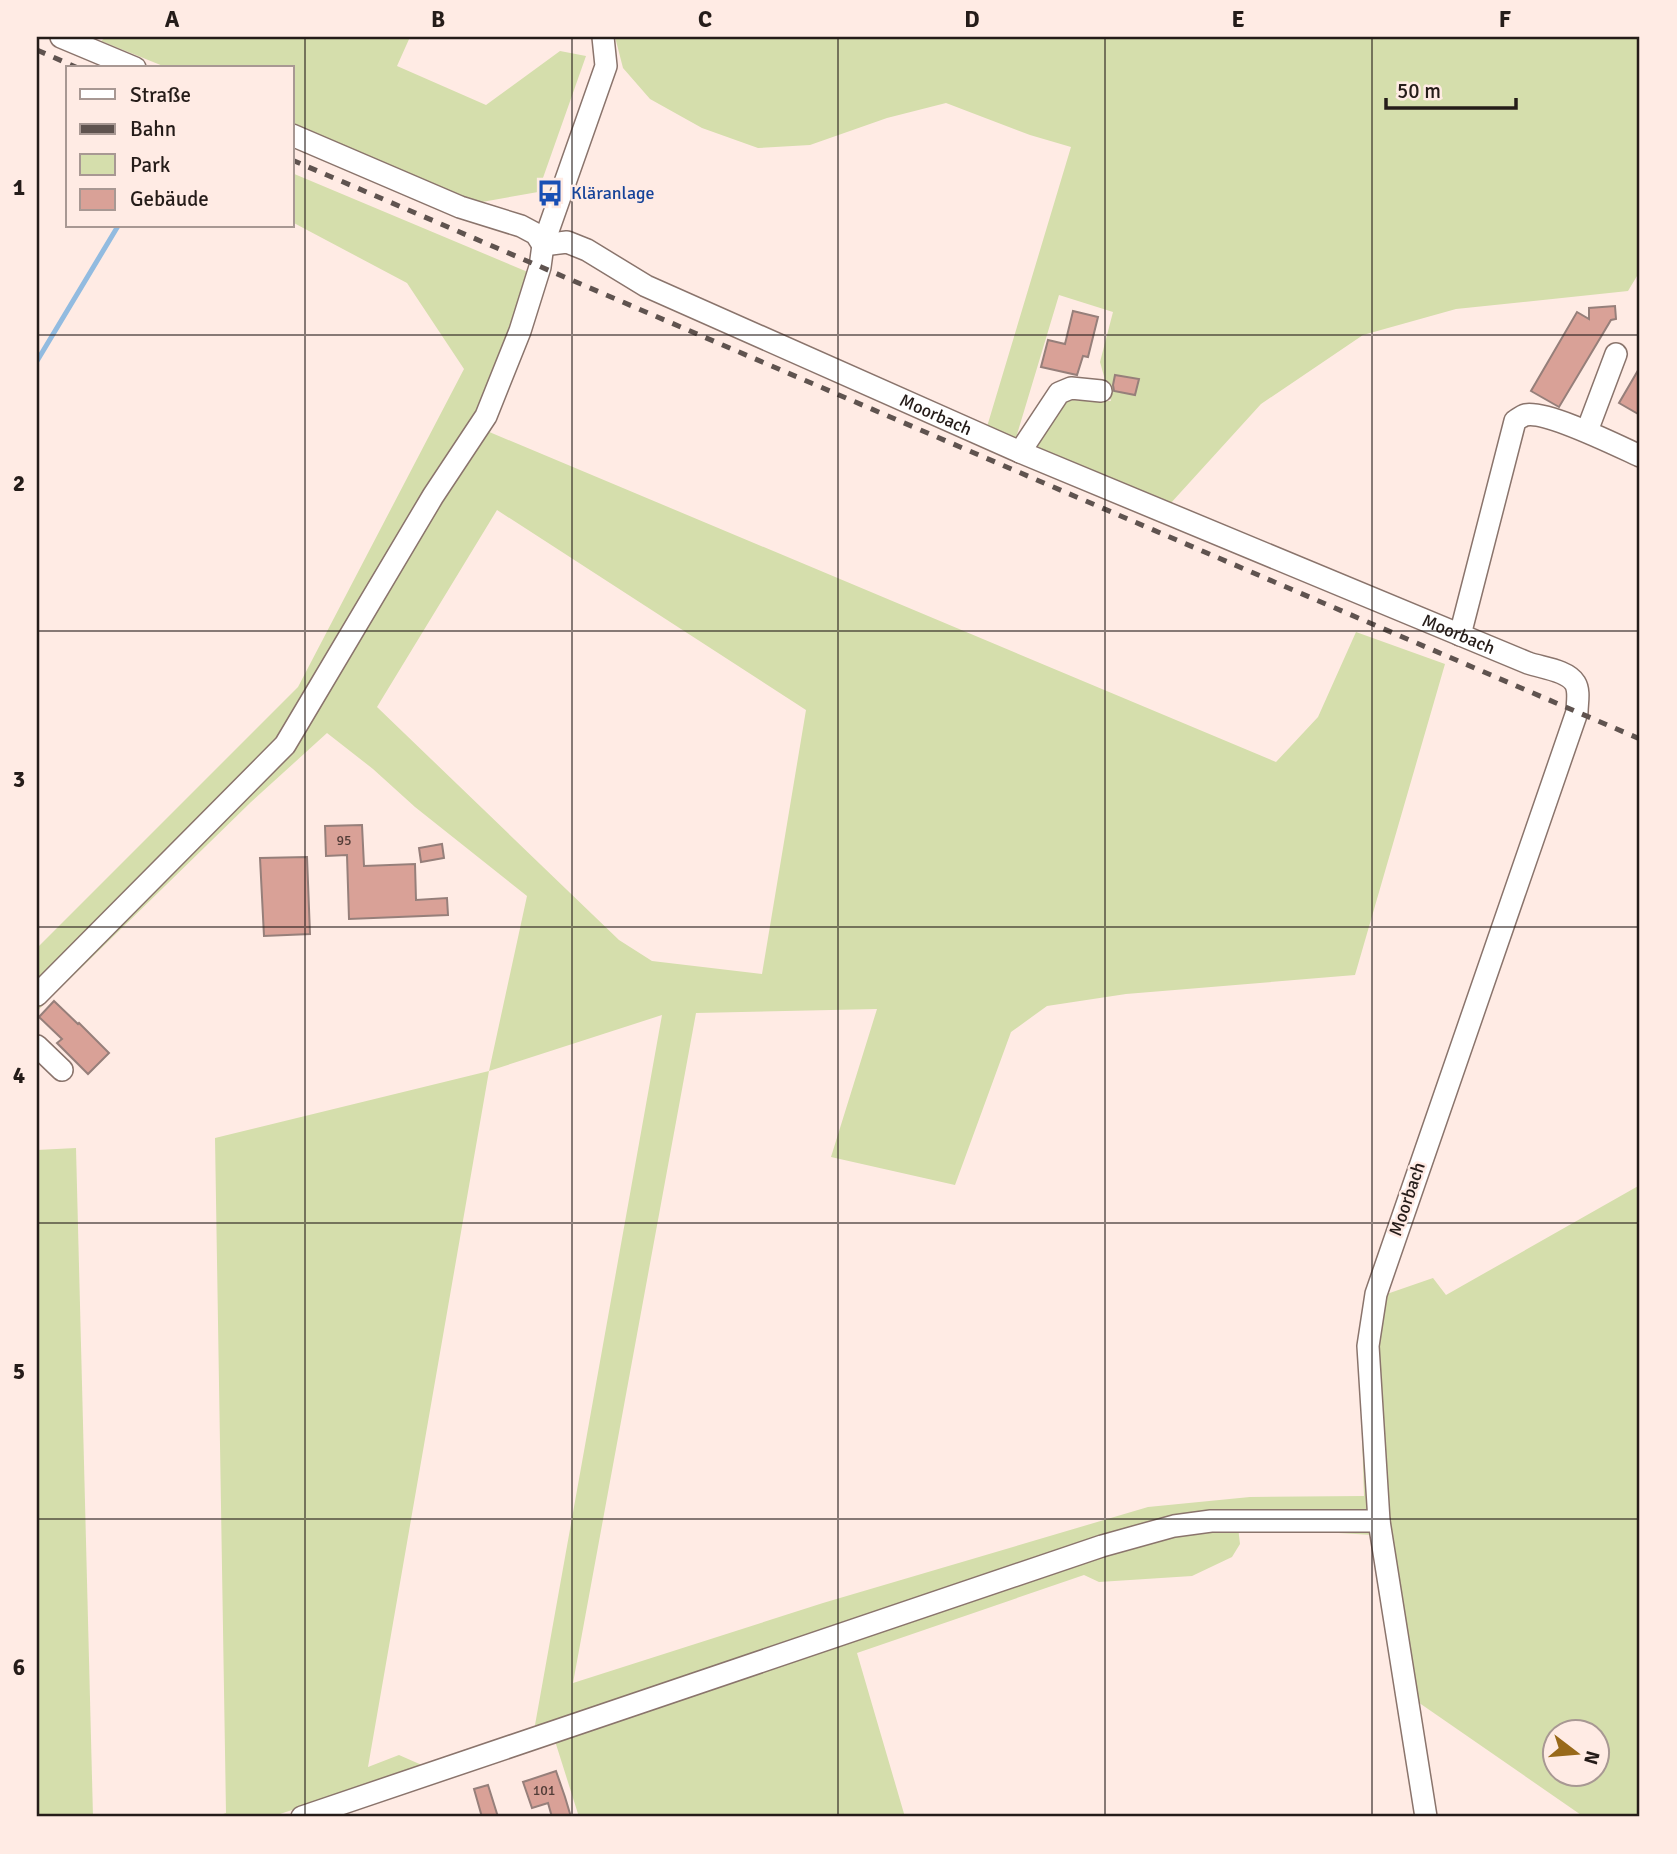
<svg xmlns="http://www.w3.org/2000/svg" width="1677" height="1854" viewBox="0 0 1677 1854" font-family="Signika,sans-serif">
  <style>
    .green { fill: #d5deac; fill-rule: evenodd }
    .lines { fill: none; stroke-linecap: round; stroke-linejoin: round }
    .stream { stroke: #92bbe0; stroke-width: 5 }
    .building { fill: #d9a197; stroke: #967f7a; stroke-width: 2 }
    .minor-casing { stroke: #8a746c; stroke-width: 24 }
    .minor { stroke: #fff; stroke-width: 21 }
    .rail { stroke: #5f534f; stroke-width: 5; stroke-dasharray: 9 9; stroke-linecap: butt }
    .grid { fill: none; stroke: #251c19; stroke-width: 2; stroke-opacity: 0.55 }
    .labels { text-anchor: middle; dominant-baseline: central; stroke-width: 5; stroke-linejoin: round; paint-order: stroke }
    .number-label { font-size: 14px; fill: #523d38 }
    .transit-label { font-size: 18px; fill: #164399; stroke: #ffebe4; text-anchor: start }
    .street-label { font-size: 18px; fill: #251c19; stroke: #ffebe4 }
    .neatline { fill: none; stroke: #251c19; stroke-width: 2.5 }
    .grid-label { font-size: 23px; text-anchor: middle; font-weight: bold; fill: #251c19 }
  </style>
  <rect width="100%" height="100%" fill="#ffebe4"/>
  <g class="green">
    <path d="M 106,37 L 410,37 L 397,66 L 486,105 L 560,51 L 586,56 L 538,192 L 482,202 L 444,192 L 292,124 L 292,68 L 168,68 L 101,41 Z"/>
    <path d="M 615,37 L 1640,37 L 1640,271 L 1628,291 L 1456,309 L 1363,335 L 1261,404 L 1170,504 L 1031,449 L 1065,400 L 1111,401 L 1100,362 L 1113,312 L 1059,295 L 1015,441 L 986,430 L 1071,147 L 1030,135 L 946,103 L 887,118 L 810,145 L 758,148 L 702,128 L 650,99 L 623,68 Z"/>
    <path d="M 292,173 L 535,275 L 487,431 L 1276,762 L 1318,717 L 1356,632 L 1445,664 L 1355,975 L 1126,994 L 1047,1006 L 1011,1032 L 955,1185 L 831,1157 L 877,1009 L 696,1013 L 573,1683 L 823,1603 L 1148,1507 L 1250,1497 L 1364,1496 L 1359,1346 L 1381,1296 L 1433,1278 L 1446,1295 L 1640,1185 L 1640,1817 L 1584,1817 L 1402,1691 L 1373,1535 L 1238,1527 L 1240,1544 L 1232,1557 L 1192,1576 L 1099,1582 L 1084,1575 L 857,1653 L 905,1817 L 579,1817 L 555,1741 L 535,1725 L 662,1015 L 489,1071 L 368,1767 L 399,1755 L 424,1766 L 271,1817 L 215,1817 L 226,1813 L 215,1138 L 489,1071 L 527,896 L 415,807 L 373,769 L 327,733 L 251,802 L 37,1011 L 37,948 L 298,687 L 464,369 L 407,283 L 292,222 ZM 497,510 L 806,710 L 762,974 L 652,961 L 619,940 L 377,707 ZM 1554,1731 L 1596,1731 L 1596,1773 L 1554,1773 Z"/>
    <path d="M 76,1148 L 93,1817 L 37,1817 L 37,1150 Z"/>
  </g>
  <g class="lines">
    <path class="stream" d="M 37,361 L 118,226"/>
  </g>
  <g class="building">
    <path d="M 1615,306 L 1616,319 L 1611,320 L 1559,407 L 1531,391 L 1577,312 L 1589,319 L 1589,308 Z"/>
    <path d="M 1073,311 L 1098,317 L 1088,357 L 1083,356 L 1077,375 L 1041,367 L 1048,340 L 1065,344 Z"/>
    <path d="M 1640,367 L 1640,415 L 1619,403 Z"/>
    <path d="M 1115,375 L 1139,379 L 1135,395 L 1114,391 L 1113,385 Z"/>
    <path d="M 362,825 L 364,866 L 415,864 L 416,900 L 447,898 L 448,915 L 349,919 L 347,855 L 326,856 L 325,826 Z"/>
    <path d="M 442,844 L 444,858 L 421,862 L 419,848 Z"/>
    <path d="M 307,857 L 310,934 L 264,936 L 260,858 Z"/>
    <path d="M 54,1001 L 78,1024 L 79,1023 L 109,1053 L 88,1074 L 57,1043 L 62,1039 L 39,1017 Z"/>
    <path d="M 556,1771 L 565,1797 L 571,1817 L 552,1817 L 548,1803 L 532,1808 L 523,1782 Z"/>
    <path d="M 488,1785 L 498,1817 L 482,1817 L 474,1789 Z"/>
  </g>
  <g class="lines">
    <g class="minor-casing">
      <g id="minor">
        <path d="M 61,37 L 135,68"/>
        <path d="M 292,135 L 460,207 L 521,226 L 536,234 L 543,245"/>
        <path id="s1" d="M 543,245 L 567,242 L 587,250 L 646,286 L 1020,452 L 1528,663 C 1542,668 1567,670 1575,683 C 1580,691 1577,703 1577,712 L 1376,1294 L 1368,1346 L 1379,1521"/>
        <path d="M 1587,431 L 1616,354"/>
        <path d="M 1020,452 L 1059,393 L 1071,388 L 1101,391"/>
        <path d="M 1460,635 L 1515,421 C 1516,420 1524,415 1525,415 C 1546,410 1618,446 1640,456"/>
        <path d="M 37,995 L 285,745 L 433,496 L 486,416 L 520,331 L 540,267 L 543,245 L 606,66 L 603,37"/>
        <path d="M 37,1046 L 62,1070"/>
        <path d="M 302,1817 L 1102,1546 L 1174,1526 L 1211,1521 L 1379,1521 L 1426,1817"/>
      </g>
    </g>
    <use href="#minor" class="minor"/>
    <g class="rail">
      <path d="M 37,50 L 78,68"/>
      <path d="M 292,160 L 1640,739"/>
    </g>
  </g>
  <path class="grid" d="M 305,37 L 305,1817M 572,37 L 572,1817M 838,37 L 838,1817M 1105,37 L 1105,1817M 1372,37 L 1372,1817M 37,335 L 1640,335M 37,631 L 1640,631M 37,927 L 1640,927M 37,1223 L 1640,1223M 37,1519 L 1640,1519"/>
  <defs>
    <g id="bus-bare" transform="scale(2.1)"><path d="M-5-6H5V4H4V6H2V4H-2V6H-4V4H-5ZM-3.5-4V0h7V-4ZM-3.5 1.2v1.5H-2V1.2ZM2 1.2v1.5H3.5V1.2Z" fill="#1a4fb4" stroke="#ffebe4" stroke-width="2.5" paint-order="stroke"/></g>
  </defs>
  <g fill-rule="evenodd">
    <use href="#bus-bare" x="550" y="193"/>
  </g>
  <g class="labels">
    <g class="number-label">
      <text x="344" y="840">95</text>
      <text x="544" y="1790">101</text>
    </g>
    <g class="transit-label">
      <text x="571" y="193">Kläranlage</text>
    </g>
    <g class="street-label">
      <text stroke="none"><textPath href="#s1" startOffset="432">Moorbach</textPath></text>
      <text stroke="none"><textPath href="#s1" startOffset="999">Moorbach</textPath></text>
      <text transform="translate(1407 1199) rotate(-71)">Moorbach</text>
    </g>
  </g>
  <rect width="1677" height="1854" fill="none" stroke="#ffebe4" stroke-width="77"/>
  <rect x="66" y="66" width="228" height="161" fill="#ffebe4" stroke="#a89893" stroke-width="2"/>
  <rect x="80" y="89" width="35" height="10" fill="#ffffff" stroke="#a89893" stroke-width="2"/>
  <text x="130" y="102" font-size="21" fill="#251c19">Straße</text>
  <rect x="80" y="124" width="35" height="10" fill="#5f534f" stroke="#a89893" stroke-width="2"/>
  <text x="130" y="136" font-size="21" fill="#251c19">Bahn</text>
  <rect x="80" y="154" width="35" height="21" fill="#d5deac" stroke="#a89893" stroke-width="2"/>
  <text x="130" y="172" font-size="21" fill="#251c19">Park</text>
  <rect x="80" y="189" width="35" height="21" fill="#d9a197" stroke="#a89893" stroke-width="2"/>
  <text x="130" y="206" font-size="21" fill="#251c19">Gebäude</text>
  <g transform="translate(1576 1753) rotate(106)"><circle r="33" fill="#ffebe4" stroke="#a89893" stroke-width="2"/>
  <path d="M0-5L12 26L0 18L-12 26Z" fill="#98691a"/>
  <text y="-10" font-size="19" font-weight="bold" text-anchor="middle" fill="#251c19">N</text>
  </g>
  <path d="M1386 98v10h130v-10" fill="none" stroke="#251c19" stroke-width="3.5"/>
  <text x="1397" y="98" font-size="21" fill="#251c19" stroke="#ffebe4" stroke-width="5" paint-order="stroke">50 m</text>
  <rect x="38" y="38" width="1600" height="1777" class="neatline"/>
  <g class="grid-label">
    <text x="172" y="27">A</text>
    <text x="438" y="27">B</text>
    <text x="705" y="27">C</text>
    <text x="972" y="27">D</text>
    <text x="1238" y="27">E</text>
    <text x="1505" y="27">F</text>
    <text x="19" y="195">1</text>
    <text x="19" y="491">2</text>
    <text x="19" y="787">3</text>
    <text x="19" y="1083">4</text>
    <text x="19" y="1379">5</text>
    <text x="19" y="1675">6</text>
  </g>
</svg>
